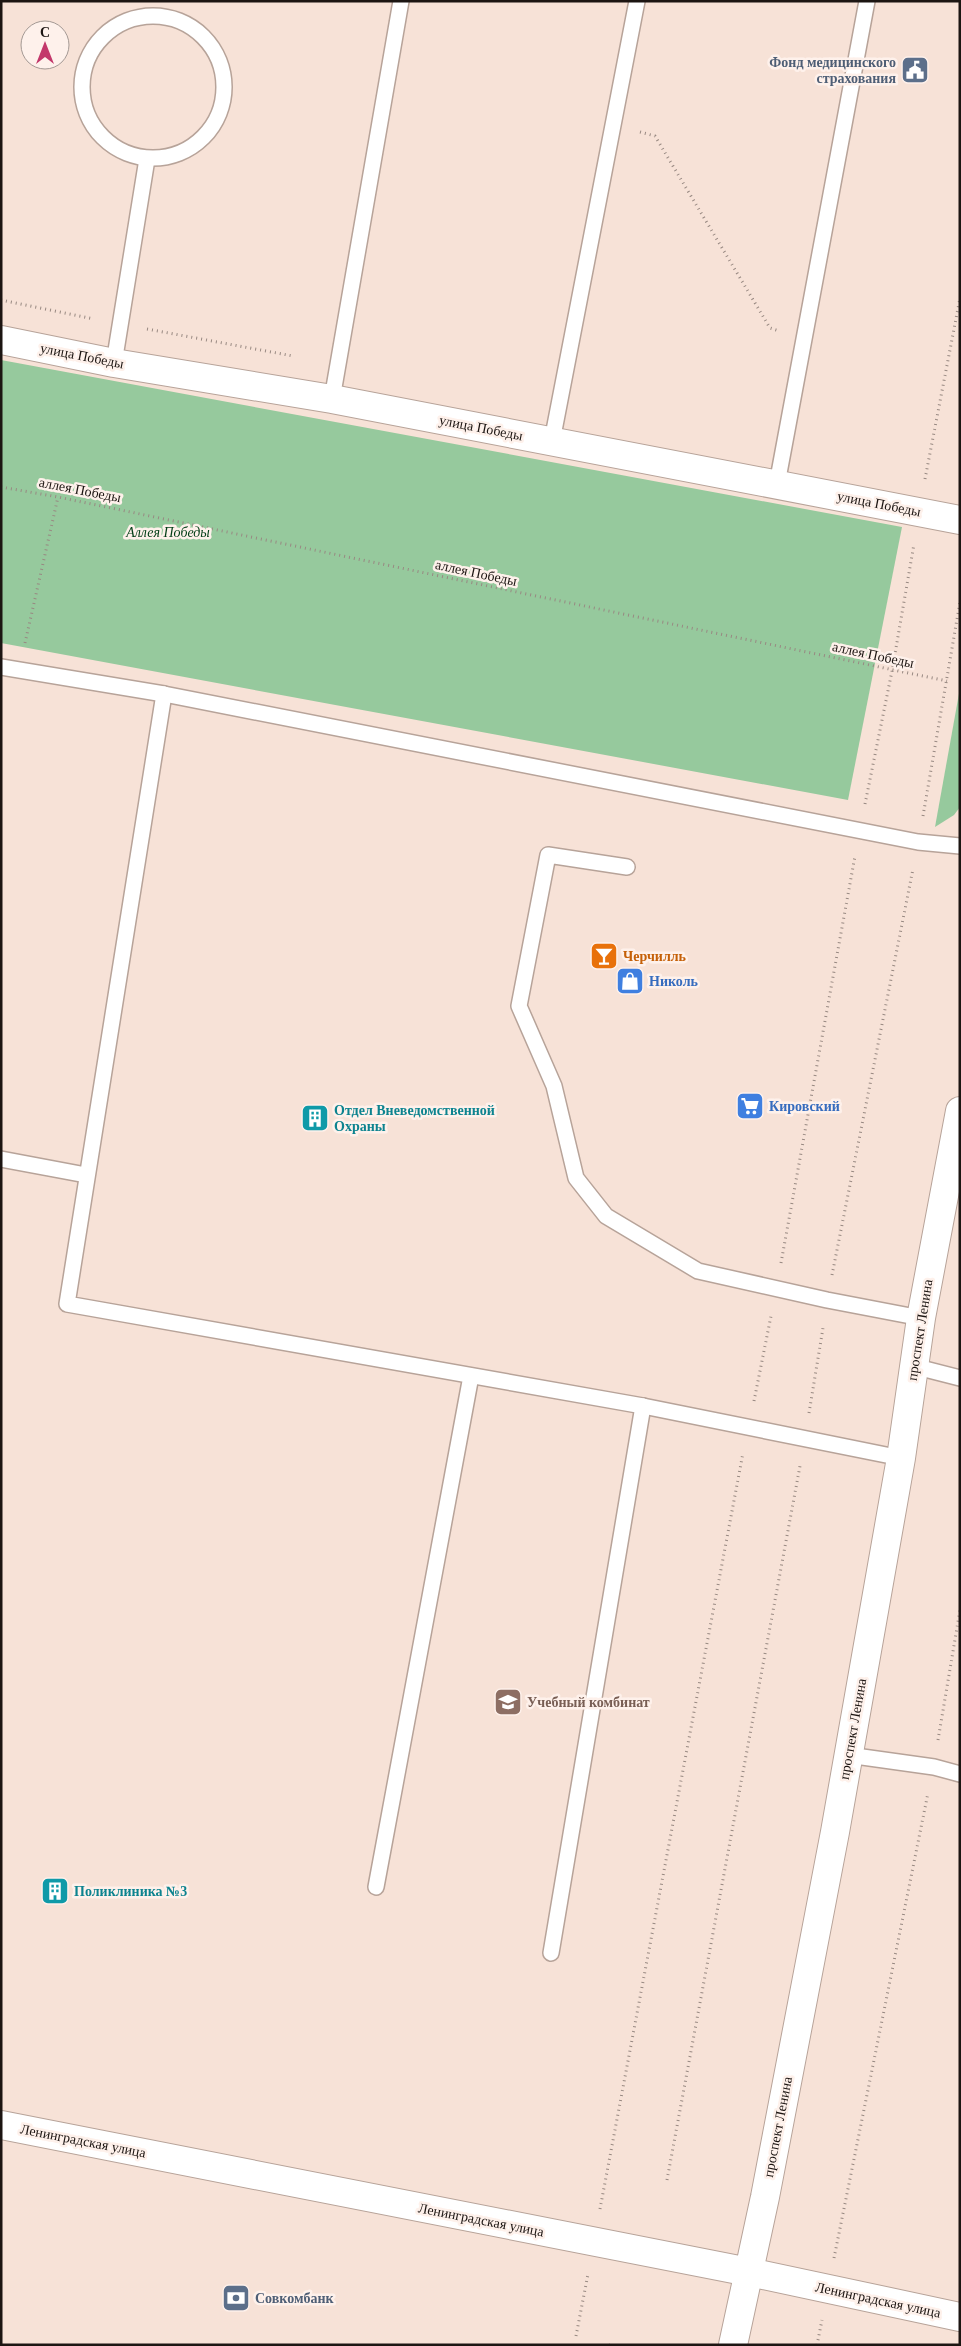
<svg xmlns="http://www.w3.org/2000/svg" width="961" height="2346" viewBox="0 0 961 2346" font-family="Georgia,serif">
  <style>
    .green { fill: #96c99d }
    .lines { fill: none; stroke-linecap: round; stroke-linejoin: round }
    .lane-casing { stroke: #b7a399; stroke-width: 18 }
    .street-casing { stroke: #b7a399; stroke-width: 30 }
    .secondary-casing { stroke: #b7a399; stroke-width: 30 }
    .path { stroke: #988982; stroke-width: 3; stroke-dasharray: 1 4; stroke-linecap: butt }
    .lane { stroke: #fff; stroke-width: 15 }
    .street { stroke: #fff; stroke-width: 28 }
    .secondary { stroke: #fff; stroke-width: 28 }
    .labels { text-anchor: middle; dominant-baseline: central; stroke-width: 5; stroke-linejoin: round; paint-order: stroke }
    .service-label { font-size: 14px; font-weight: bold; fill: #4e5e75; stroke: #fef1eb; text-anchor: end }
    .street-label { font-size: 14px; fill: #1c1512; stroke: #fef1eb }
    .park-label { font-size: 14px; font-style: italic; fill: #013d15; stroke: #fef1eb }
    .food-label { font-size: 14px; font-weight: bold; fill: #c56008; stroke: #fef1eb; text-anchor: start }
    .shop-label { font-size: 14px; font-weight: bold; fill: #366cbe; stroke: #fef1eb; text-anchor: start }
    .culture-label { font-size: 14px; font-weight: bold; fill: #0d838f; stroke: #fef1eb; text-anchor: start }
    .education-label { font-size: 14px; font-weight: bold; fill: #785e54; stroke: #fef1eb; text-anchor: start }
  </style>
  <rect width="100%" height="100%" fill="#f7e2d7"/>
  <g class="green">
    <path d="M 1,360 L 902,527 L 848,800 L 1,643 Z"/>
    <path d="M 960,688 L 960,807 L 954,815 L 935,827 Z"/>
  </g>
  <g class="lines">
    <g class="lane-casing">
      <g id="lane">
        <circle cx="153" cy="87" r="71"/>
        <path d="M 114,363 L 147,159"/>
        <path d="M 332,399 L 401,1"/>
        <path d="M 552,441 L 637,1"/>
        <path d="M 777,484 L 867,1"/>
        <path d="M 1,667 L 164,694 L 918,842 L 960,846"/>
        <path d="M 164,694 L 67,1304 L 643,1406 L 901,1458"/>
        <path d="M 627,867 L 548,855 L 519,1006 L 554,1086 L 576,1178 L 606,1216 L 698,1271 L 827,1300 L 921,1318"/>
        <path d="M 1,1159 L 86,1175"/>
        <path d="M 913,1366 L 960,1378"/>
        <path d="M 848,1755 L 934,1767 L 960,1774"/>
        <path d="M 376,1887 L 471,1376"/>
        <path d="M 551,1953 L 643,1406"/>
      </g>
    </g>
    <g class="street-casing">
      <g id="street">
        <path d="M 1,340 L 114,363 L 332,399 L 960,520"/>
        <path d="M 1,2125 L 749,2272 L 960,2317"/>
      </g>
    </g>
    <g class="secondary-casing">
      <path id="secondary" d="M 733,2345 L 765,2197 L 835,1832 L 901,1458 L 921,1318 L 960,1111"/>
    </g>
    <g class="path">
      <path d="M 640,132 L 655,136 L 770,328 L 779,331"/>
      <path d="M 1,300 L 94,319"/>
      <path d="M 147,329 L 293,356"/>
      <path d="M 925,479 L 960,298"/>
      <path d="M 1,487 L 58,497 L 947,681"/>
      <path d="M 25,643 L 58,497"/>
      <path d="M 865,804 L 892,671 L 914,544"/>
      <path d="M 923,816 L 960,602"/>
      <path d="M 781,1263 L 855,856"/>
      <path d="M 832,1275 L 913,869"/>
      <path d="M 754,1401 L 771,1316"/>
      <path d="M 809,1413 L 823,1328"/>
      <path d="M 938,1740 L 960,1610"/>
      <path d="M 667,2180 L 800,1466"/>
      <path d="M 600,2209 L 743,1453"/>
      <path d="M 834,2258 L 928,1793"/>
      <path d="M 576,2336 L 588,2274"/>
      <path d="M 610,2345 L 611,2343"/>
      <path d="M 817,2345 L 822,2320"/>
    </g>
    <use href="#lane" class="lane"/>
    <use href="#street" class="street"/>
    <use href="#secondary" class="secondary"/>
  </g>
  <defs>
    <g id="civic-square" transform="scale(1.4375)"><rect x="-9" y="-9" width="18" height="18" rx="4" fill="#5c6f8a" stroke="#fef1eb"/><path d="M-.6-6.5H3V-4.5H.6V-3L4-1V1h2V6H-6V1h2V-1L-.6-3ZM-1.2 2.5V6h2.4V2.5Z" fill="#fff"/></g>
    <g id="bar-square" transform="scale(1.4375)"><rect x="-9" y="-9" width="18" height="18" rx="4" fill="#e8710a" stroke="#fef1eb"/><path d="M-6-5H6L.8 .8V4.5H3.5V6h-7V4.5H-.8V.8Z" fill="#fff"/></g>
    <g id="shop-square" transform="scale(1.4375)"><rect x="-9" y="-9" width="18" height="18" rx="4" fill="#3f7fe0" stroke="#fef1eb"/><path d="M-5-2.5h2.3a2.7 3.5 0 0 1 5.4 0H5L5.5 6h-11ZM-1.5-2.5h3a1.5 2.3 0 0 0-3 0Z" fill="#fff"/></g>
    <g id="supermarket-square" transform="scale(1.4375)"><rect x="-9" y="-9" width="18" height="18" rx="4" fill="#3f7fe0" stroke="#fef1eb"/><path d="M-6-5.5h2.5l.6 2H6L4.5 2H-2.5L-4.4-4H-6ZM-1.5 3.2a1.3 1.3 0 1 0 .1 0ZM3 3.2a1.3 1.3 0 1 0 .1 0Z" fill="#fff"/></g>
    <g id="building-square" transform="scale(1.4375)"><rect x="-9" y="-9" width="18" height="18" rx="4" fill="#0f9aa8" stroke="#fef1eb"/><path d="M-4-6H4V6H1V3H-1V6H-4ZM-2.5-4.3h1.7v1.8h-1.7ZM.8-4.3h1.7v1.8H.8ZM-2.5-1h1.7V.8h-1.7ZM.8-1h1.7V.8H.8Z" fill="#fff"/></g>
    <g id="university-square" transform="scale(1.4375)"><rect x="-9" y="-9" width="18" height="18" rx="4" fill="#8d6e63" stroke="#fef1eb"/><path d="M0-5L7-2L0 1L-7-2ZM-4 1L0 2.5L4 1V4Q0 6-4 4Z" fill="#fff"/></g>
    <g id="bank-square" transform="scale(1.4375)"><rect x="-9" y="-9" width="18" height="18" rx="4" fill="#5c6f8a" stroke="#fef1eb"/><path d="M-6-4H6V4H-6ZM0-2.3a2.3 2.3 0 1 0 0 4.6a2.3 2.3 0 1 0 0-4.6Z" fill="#fff"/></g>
  </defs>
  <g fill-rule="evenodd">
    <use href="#civic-square" x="915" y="70"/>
    <use href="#bar-square" x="604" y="956"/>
    <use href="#shop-square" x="630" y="981"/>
    <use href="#supermarket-square" x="750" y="1106"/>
    <use href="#building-square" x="315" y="1118"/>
    <use href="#university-square" x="508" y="1702"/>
    <use href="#building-square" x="55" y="1891"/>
    <use href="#bank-square" x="236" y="2298"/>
  </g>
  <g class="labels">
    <g class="service-label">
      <text x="896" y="62">Фонд медицинского<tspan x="896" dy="16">страхования</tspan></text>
      <text x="255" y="2298" text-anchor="start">Совкомбанк</text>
    </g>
    <g class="street-label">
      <text transform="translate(82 356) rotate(11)">улица Победы</text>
      <text transform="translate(481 428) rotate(11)">улица Победы</text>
      <text transform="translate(80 490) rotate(11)">аллея Победы</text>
      <text transform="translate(879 504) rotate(11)">улица Победы</text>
      <text transform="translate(476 573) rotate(12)">аллея Победы</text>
      <text transform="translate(873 655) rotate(12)">аллея Победы</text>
      <text transform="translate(920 1330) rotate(-81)">проспект Ленина</text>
      <text transform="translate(853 1729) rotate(-80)">проспект Ленина</text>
      <text transform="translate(778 2127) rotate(-79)">проспект Ленина</text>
      <text transform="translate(83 2141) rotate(11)">Ленинградская улица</text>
      <text transform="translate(481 2220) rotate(11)">Ленинградская улица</text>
      <text transform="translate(878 2300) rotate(12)">Ленинградская улица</text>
    </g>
    <g class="park-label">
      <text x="168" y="532">Аллея Победы</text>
    </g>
    <g class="food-label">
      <text x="623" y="956">Черчилль</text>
    </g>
    <g class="shop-label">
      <text x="649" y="981">Николь</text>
      <text x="769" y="1106">Кировский</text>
    </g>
    <g class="culture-label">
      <text x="334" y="1110">Отдел Вневедомственной<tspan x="334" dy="16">Охраны</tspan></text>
      <text x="74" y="1891">Поликлиника №3</text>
    </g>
    <g class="education-label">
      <text x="527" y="1702">Учебный комбинат</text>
    </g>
  </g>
  <rect width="961" height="2346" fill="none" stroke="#1c1512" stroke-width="5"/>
  <g transform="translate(45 45)"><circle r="24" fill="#fef1eb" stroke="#a49994"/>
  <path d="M0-4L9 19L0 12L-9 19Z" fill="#c3376a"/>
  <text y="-8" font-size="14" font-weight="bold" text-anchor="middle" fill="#1c1512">С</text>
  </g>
</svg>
